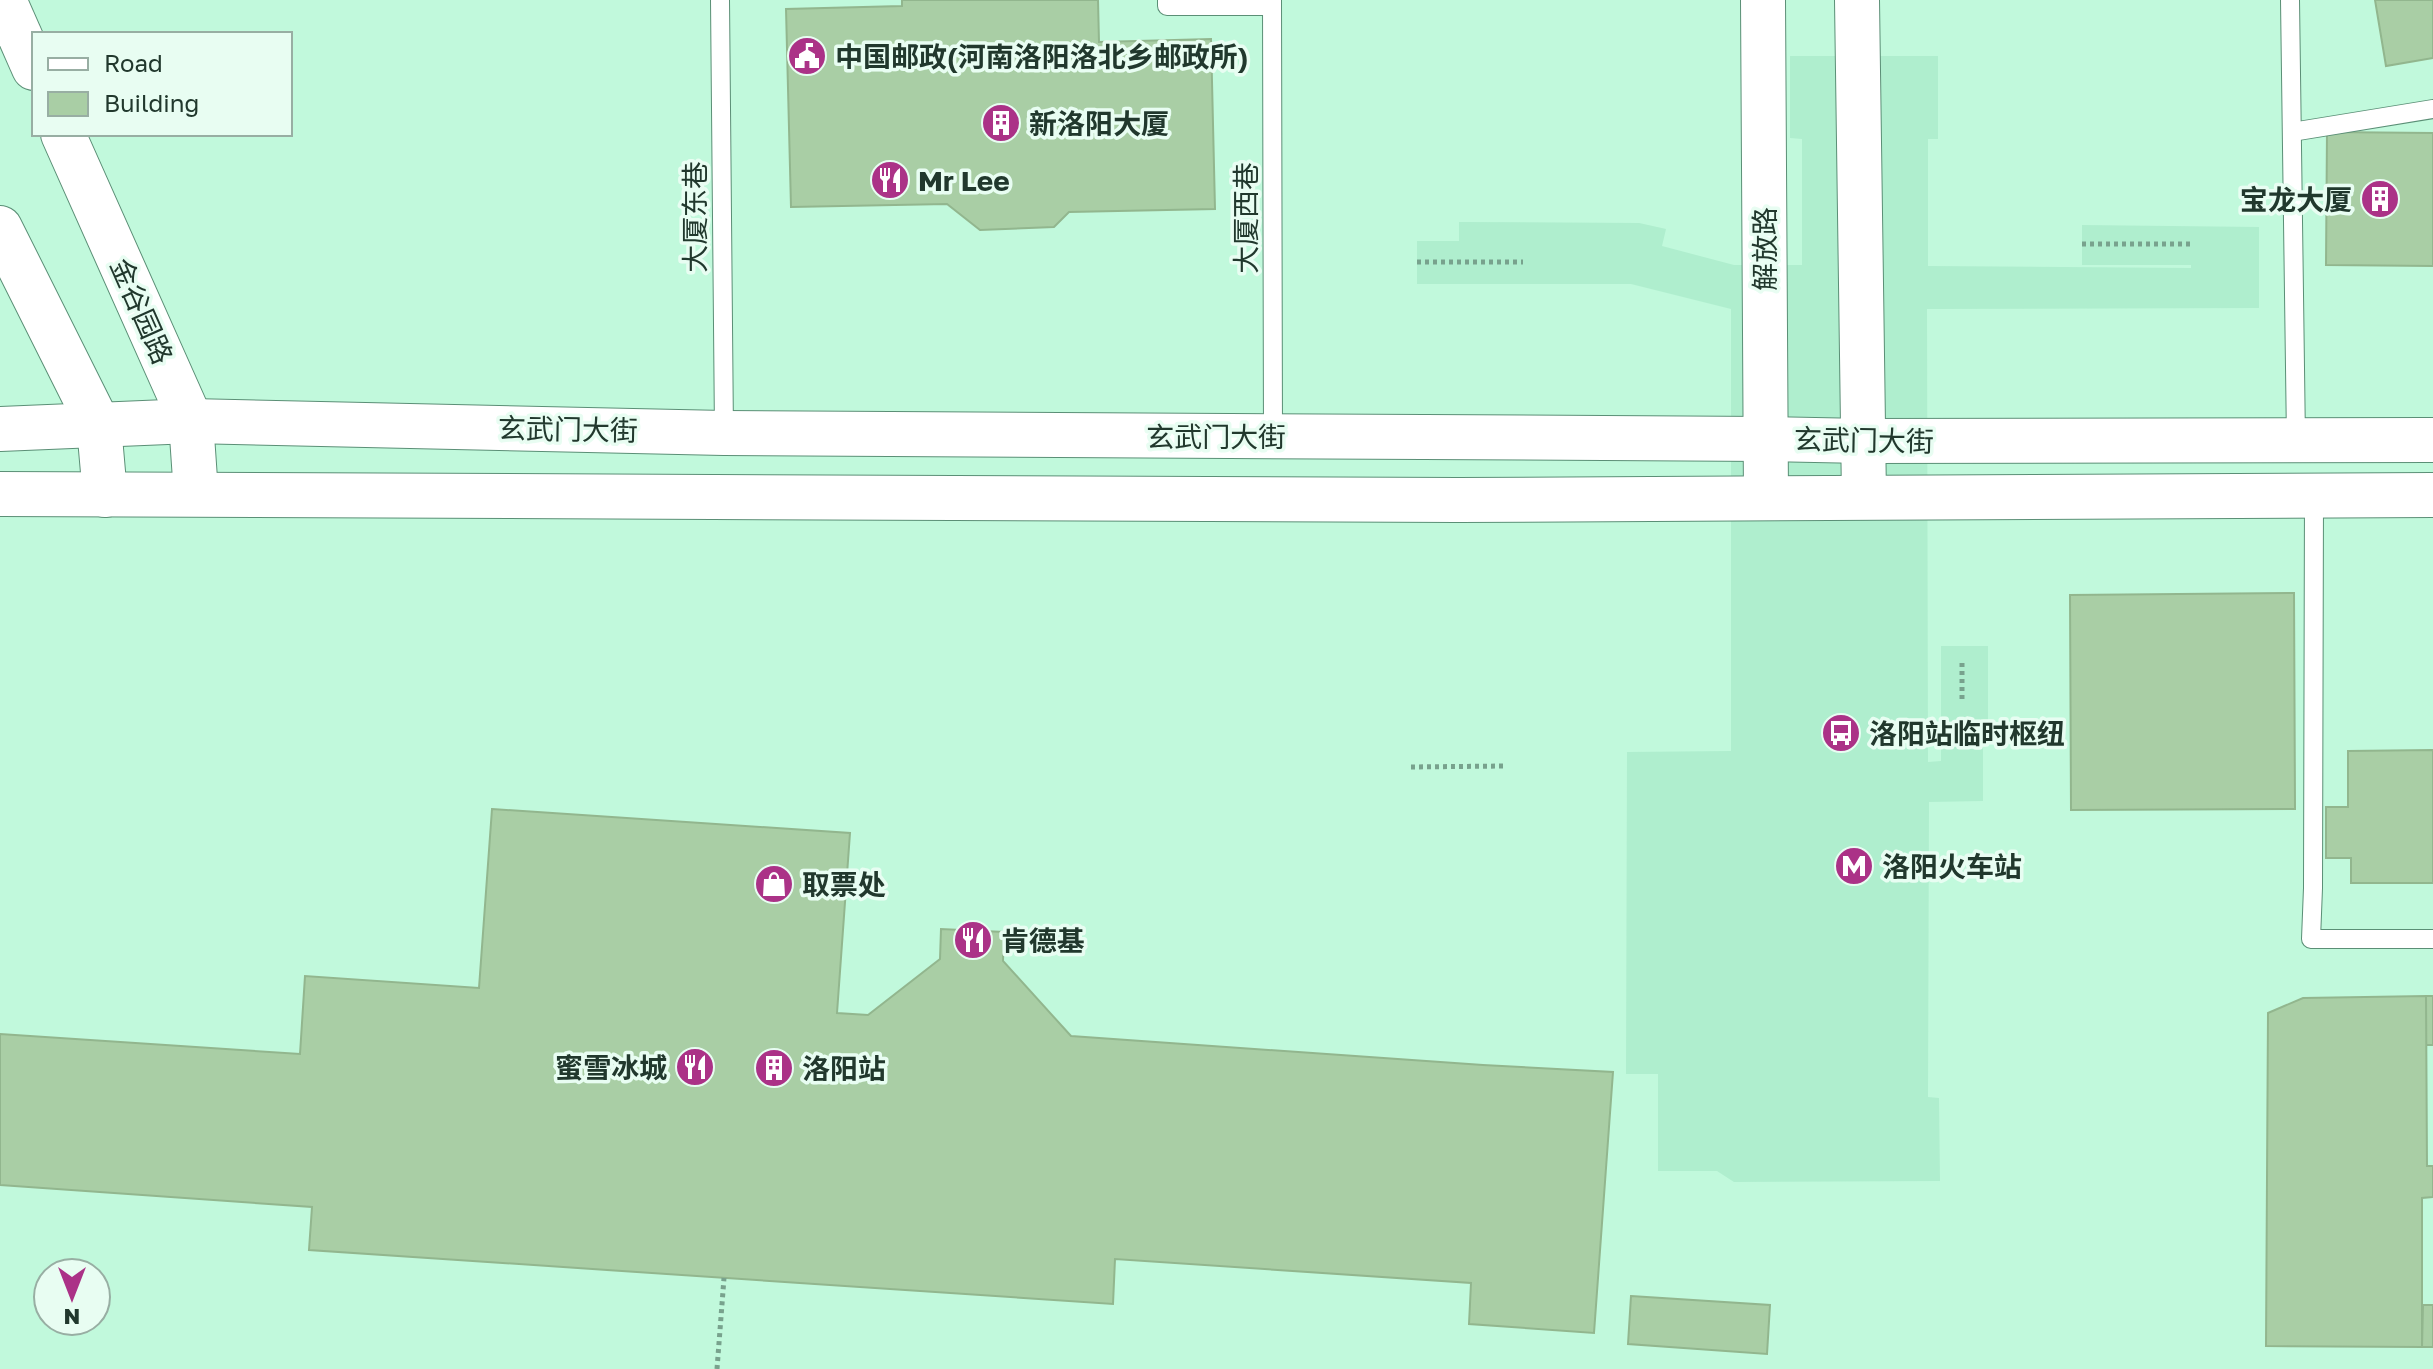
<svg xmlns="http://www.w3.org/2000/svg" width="2433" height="1369" viewBox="0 0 2433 1369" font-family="'Golos Text','Noto Sans SC',sans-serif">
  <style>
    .built { fill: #afeece }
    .building { fill: #a9cea5; stroke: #92b68e; stroke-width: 2 }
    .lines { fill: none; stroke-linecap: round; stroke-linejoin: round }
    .lane-casing { stroke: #5b8f76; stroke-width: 20 }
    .secondary-casing { stroke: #5b8f76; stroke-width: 46 }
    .primary-casing { stroke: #5b8f76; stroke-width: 46 }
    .path { stroke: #78a28d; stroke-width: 5; stroke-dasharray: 4 4; stroke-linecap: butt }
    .lane { stroke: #fff; stroke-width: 18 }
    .secondary { stroke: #fff; stroke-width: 44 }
    .primary { stroke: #fff; stroke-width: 44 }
    .labels { text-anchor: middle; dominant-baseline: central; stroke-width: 7; stroke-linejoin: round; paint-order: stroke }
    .poi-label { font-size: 28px; font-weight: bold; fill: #21382d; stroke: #e8fdf2; text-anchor: start }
    .street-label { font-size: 28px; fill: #21382d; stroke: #e8fdf2 }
  </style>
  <rect width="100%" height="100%" fill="#c1f9dc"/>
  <path class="built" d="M 1790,56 L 1938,56 L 1938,139 L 1928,139 L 1928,266 L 2191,268 L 2191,265 L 2082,265 L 2082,225 L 2259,227 L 2259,308 L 1927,309 L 1928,762 L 1941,761 L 1941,646 L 1988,646 L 1988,743 L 1983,743 L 1983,801 L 1929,802 L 1928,1097 L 1939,1098 L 1940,1181 L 1734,1182 L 1717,1171 L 1658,1171 L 1658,1074 L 1626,1074 L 1627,752 L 1731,751 L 1731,309 L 1631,284 L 1417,284 L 1417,241 L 1459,241 L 1459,222 L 1639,223 L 1666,229 L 1662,246 L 1734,265 L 1802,265 L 1802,139 L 1790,138 Z"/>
  <g class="building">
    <path d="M 902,0 L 1098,0 L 1099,42 L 1211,39 L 1215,209 L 1069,212 L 1054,227 L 980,230 L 947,204 L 791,207 L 786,9 L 902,6 Z"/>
    <path d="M 2375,0 L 2433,0 L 2433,58 L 2386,66 Z"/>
    <path d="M 2327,132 L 2433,133 L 2433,266 L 2326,265 Z"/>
    <path d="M 2294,593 L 2295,809 L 2071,810 L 2070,595 Z"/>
    <path d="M 2433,750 L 2433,883 L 2351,883 L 2351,858 L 2326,858 L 2326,807 L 2348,807 L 2348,751 Z"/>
    <path d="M 492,809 L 850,833 L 837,1013 L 868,1015 L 940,959 L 941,929 L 1004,932 L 1003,961 L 1071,1036 L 1483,1065 L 1613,1072 L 1594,1333 L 1469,1324 L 1471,1283 L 1115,1259 L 1113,1304 L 309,1250 L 312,1207 L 0,1185 L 0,1034 L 300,1054 L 305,976 L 479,988 Z"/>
    <rect x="2426" y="996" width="7" height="49"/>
    <path d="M 2426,996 L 2427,1166 L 2433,1166 L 2433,1197 L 2422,1198 L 2422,1347 L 2266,1346 L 2268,1013 L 2303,998 Z"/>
    <path d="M 1631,1296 L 1770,1305 L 1767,1354 L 1628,1344 Z"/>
    <path d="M 2423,1305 L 2433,1305 L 2433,1347 L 2422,1347 Z"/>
  </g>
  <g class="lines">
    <g class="lane-casing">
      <g id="lane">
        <path d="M 720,0 L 724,433"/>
        <path d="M 1167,0 L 1167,6 L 1272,6"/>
        <path d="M 1272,0 L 1273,436"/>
        <path d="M 2290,0 L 2296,441"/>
        <path d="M 2292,132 L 2433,109"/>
        <path d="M 2314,495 L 2313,888 L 2311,939 L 2433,939"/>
      </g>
    </g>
    <g class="secondary-casing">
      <g id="secondary">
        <path d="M 4,0 L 34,68"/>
        <path d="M 63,134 L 191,421 L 196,494"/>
        <path d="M 0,228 L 99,426 L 105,495"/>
        <path d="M 0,429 L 191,421 L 724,433 L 1765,439 L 1864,441 L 2433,440"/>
        <path d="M 0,494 L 1458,500 L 2433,495"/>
      </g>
    </g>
    <g class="primary-casing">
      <g id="primary">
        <path d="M 1763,0 L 1766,498"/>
        <path d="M 1857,0 L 1864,497"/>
      </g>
    </g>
    <g class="path">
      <path d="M 2082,244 L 2192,244"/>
      <path d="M 1417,262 L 1523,262"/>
      <path d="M 1962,663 L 1962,701"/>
      <path d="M 1411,767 L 1505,766"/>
      <path d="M 717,1369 L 724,1278"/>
    </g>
    <use href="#lane" class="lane"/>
    <use href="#secondary" class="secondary"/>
    <use href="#primary" class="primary"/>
  </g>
  <defs>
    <g id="civic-disc" transform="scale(2)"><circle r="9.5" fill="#ab3287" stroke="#e8fdf2"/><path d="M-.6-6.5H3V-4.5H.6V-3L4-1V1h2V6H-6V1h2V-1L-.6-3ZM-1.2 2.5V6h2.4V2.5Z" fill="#fff"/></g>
    <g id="building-disc" transform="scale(2)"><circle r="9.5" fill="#ab3287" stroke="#e8fdf2"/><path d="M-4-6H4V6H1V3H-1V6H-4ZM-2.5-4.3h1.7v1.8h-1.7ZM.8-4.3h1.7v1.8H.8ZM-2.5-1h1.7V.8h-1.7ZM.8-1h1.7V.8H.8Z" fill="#fff"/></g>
    <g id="restaurant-disc" transform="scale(2)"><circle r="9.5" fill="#ab3287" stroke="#e8fdf2"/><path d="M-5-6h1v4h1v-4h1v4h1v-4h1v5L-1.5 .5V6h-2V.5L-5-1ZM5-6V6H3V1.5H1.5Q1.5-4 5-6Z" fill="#fff"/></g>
    <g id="bus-disc" transform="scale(2)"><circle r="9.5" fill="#ab3287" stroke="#e8fdf2"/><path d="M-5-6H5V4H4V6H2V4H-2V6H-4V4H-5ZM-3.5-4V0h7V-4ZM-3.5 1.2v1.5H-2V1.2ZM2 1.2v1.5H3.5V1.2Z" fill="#fff"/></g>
    <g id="metro-disc" transform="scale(2)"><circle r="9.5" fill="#ab3287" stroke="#e8fdf2"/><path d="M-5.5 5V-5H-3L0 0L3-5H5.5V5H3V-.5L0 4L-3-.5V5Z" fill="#fff"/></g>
    <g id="shop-disc" transform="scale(2)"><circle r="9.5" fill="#ab3287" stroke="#e8fdf2"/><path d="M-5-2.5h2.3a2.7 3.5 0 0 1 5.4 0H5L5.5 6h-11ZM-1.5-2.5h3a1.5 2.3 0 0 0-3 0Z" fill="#fff"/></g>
  </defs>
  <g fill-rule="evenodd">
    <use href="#civic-disc" x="807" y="56"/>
    <use href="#building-disc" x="1001" y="123"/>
    <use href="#restaurant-disc" x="890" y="180"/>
    <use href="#building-disc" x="2380" y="199"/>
    <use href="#bus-disc" x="1841" y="733"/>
    <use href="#metro-disc" x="1854" y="866"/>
    <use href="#shop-disc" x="774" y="884"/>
    <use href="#restaurant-disc" x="973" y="940"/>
    <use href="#restaurant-disc" x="695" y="1067"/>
    <use href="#building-disc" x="774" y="1068"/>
  </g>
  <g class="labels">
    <g class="poi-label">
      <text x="835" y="56">中国邮政(河南洛阳洛北乡邮政所)</text>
      <text x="1029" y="123">新洛阳大厦</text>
      <text x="918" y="180">Mr Lee</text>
      <text x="2352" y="199" text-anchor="end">宝龙大厦</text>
      <text x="1869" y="733">洛阳站临时枢纽</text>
      <text x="1882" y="866">洛阳火车站</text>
      <text x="802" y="884">取票处</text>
      <text x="1001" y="940">肯德基</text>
      <text x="667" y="1067" text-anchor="end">蜜雪冰城</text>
      <text x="802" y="1068">洛阳站</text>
    </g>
    <g class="street-label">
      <text transform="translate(694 217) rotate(-90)">大厦东巷</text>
      <text transform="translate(1245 218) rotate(-90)">大厦西巷</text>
      <text transform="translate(1764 249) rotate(-90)">解放路</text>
      <text transform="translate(142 311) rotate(66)">金谷园路</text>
      <text transform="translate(568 429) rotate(1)">玄武门大街</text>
      <text x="1216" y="436">玄武门大街</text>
      <text transform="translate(1864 440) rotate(1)">玄武门大街</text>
    </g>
  </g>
  <rect x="32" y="32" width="260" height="104" fill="#e8fdf2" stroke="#98aea3" stroke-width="2"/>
  <rect x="48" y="58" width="40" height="12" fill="#ffffff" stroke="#98aea3" stroke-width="2"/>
  <text x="104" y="72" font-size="24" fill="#21382d">Road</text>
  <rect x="48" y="92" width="40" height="24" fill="#a9cea5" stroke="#98aea3" stroke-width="2"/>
  <text x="104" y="112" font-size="24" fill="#21382d">Building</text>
  <g transform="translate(72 1297) rotate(180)"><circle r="38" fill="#e8fdf2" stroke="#98aea3" stroke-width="2"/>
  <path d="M0-6L14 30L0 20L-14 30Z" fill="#ab3287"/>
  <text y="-12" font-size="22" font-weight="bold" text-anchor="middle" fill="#21382d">N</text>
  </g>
</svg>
